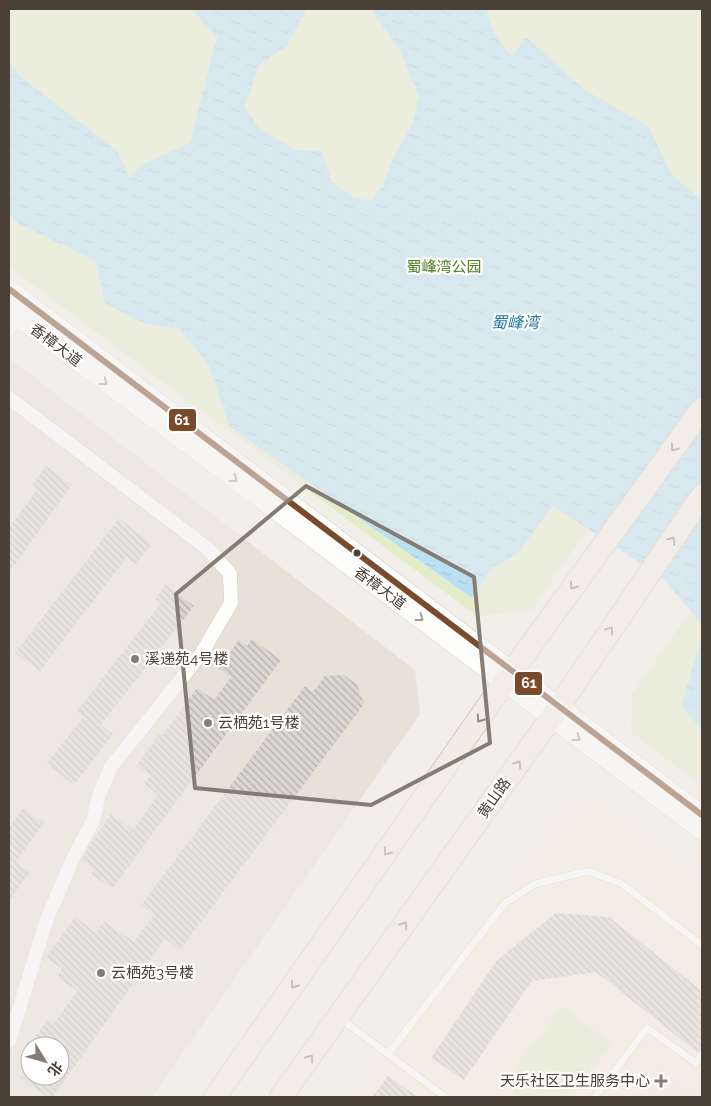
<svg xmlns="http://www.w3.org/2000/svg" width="711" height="1106" viewBox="0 0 711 1106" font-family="Raleway,'Noto Sans SC',sans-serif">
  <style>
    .residential { fill: #e7e1d8; fill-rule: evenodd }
    .commercial { fill: #f6eadd }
    .medical { fill: #f5e5e2 }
    .green { fill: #e3eec9 }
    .water { fill: url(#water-ripples) }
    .building { fill: url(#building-back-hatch) }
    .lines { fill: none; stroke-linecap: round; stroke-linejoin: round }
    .service-casing { stroke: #cfcbc7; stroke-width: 8 }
    .minor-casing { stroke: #cfcbc7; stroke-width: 15 }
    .tertiary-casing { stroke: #cfcbc7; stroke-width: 19 }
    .primary-casing { stroke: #d6cab7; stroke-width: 24 }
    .service { stroke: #fdfdfc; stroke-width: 7 }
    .minor { stroke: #fdfdfc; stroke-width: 14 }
    .tertiary { stroke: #fdfdfc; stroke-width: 18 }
    .primary { stroke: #f2ece4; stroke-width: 22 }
    .bus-1-casing { stroke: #fff; stroke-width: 10 }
    .bus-1 { stroke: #7a4b2a; stroke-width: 6 }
    .oneway { stroke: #a49e99 }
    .oneway2 { stroke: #968d84 }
    .marked { fill: none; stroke: #857d75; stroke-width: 4; stroke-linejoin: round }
    .bus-dot { fill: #4a4036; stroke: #fff; stroke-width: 2 }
    .poi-dot { fill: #857d75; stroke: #fff; stroke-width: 2 }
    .labels { text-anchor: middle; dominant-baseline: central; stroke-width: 4.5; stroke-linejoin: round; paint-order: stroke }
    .park-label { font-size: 15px; fill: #508123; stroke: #fff }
    .street-label { font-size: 15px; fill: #4a4036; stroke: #fff }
    .poi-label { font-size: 15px; fill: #4a4036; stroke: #fff; text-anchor: start }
    .water-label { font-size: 16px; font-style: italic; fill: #227aa6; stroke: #fff }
    .line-badge { stroke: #fff; stroke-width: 2 }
    .badge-label { font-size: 14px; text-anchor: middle; font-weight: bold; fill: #fff }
  </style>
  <defs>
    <pattern id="water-ripples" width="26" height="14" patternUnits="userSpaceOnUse" patternTransform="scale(1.25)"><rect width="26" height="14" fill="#b9e1f3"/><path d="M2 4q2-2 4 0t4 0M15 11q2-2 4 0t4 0" fill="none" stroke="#a1c2d1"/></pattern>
    <pattern id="building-back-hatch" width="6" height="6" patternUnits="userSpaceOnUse" patternTransform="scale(1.25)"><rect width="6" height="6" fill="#dad7d2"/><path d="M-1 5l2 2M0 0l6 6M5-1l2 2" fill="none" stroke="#b3b0ab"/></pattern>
  </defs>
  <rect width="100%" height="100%" fill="#f2efeb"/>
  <path class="residential" d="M 9,358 L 415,670 L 420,714 L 152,1097 L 9,1097 ZM 30,1046 L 60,1046 L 60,1076 L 30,1076 Z"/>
  <path class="commercial" d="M 597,799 L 702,880 L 702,1097 L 352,1097 L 569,805 Z"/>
  <path class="medical" d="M 656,1065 L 699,1097 L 632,1097 Z"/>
  <g class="green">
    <path d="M 9,9 L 702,9 L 702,360 L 532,610 L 477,616 L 9,267 Z"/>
    <path d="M 702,594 L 702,786 L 631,732 L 632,695 Z"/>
    <path d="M 562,1006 L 612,1044 L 571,1097 L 520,1097 L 502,1084 Z"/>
  </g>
  <g class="water">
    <path d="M 191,9 L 307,9 L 286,46 L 258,67 L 245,107 L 258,127 L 295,150 L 321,151 L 332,182 L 353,197 L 371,201 L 383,185 L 394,156 L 413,123 L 419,96 L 400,51 L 371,9 L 488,9 C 488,26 500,43 512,56 L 526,37 L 587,91 L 649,127 L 671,174 L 702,200 L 702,625 L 663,578 L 553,506 L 518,553 L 491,570 L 472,598 L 229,426 L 209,365 L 179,329 L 143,323 L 105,303 L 95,260 L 17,223 L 9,213 L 9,62 L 22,78 L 118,151 L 129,177 L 143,164 L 190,143 L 217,37 Z"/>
    <path d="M 702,636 L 702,730 L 681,706 Z"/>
  </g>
  <g class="building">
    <path d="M 46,466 L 72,485 L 9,573 L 9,528 L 37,489 L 32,485 Z"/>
    <path d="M 119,518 L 152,544 L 136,564 L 127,557 L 40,671 L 15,653 Z"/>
    <path d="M 166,585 L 194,606 L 101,725 L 113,734 L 74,785 L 46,764 L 83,717 L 76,712 L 161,603 L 155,599 Z"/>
    <path d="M 252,639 L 281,660 L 112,889 L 91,874 L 94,868 L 82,860 L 91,843 L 111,814 L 133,830 L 158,795 L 144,783 L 150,776 L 136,766 L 159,734 L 162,736 L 197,688 L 214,700 L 231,677 L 218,668 L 239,640 L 247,646 Z"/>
    <path d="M 343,675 L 357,684 L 364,704 L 180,950 L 165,939 L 53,1097 L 48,1097 L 18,1076 L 60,1076 L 60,1046 L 29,1046 L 47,1020 L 53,1024 L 77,991 L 57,977 L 62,969 L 46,957 L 75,917 L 96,932 L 104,921 L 134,942 L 154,915 L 141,905 L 305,686 L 313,692 L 325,676 Z"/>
    <path d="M 23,808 L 44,823 L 16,862 L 30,872 L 9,901 L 9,828 Z"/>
    <path d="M 556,913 L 609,917 L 702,991 L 702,1049 L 697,1052 L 596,972 L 532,981 L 464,1080 L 431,1058 L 497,960 Z"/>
    <path d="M 388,1076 L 418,1097 L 372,1097 Z"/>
  </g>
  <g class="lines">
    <g class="service-casing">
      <g id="service">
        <path d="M 341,1019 L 445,1097"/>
        <path d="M 388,1054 L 505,903 L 535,884 L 588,871 L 622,884 L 702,945"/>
        <path d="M 595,1097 L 647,1028 L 696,1063 L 702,1054"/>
      </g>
    </g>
    <g class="minor-casing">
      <g id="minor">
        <path d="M 9,329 L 23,309"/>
        <path d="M 9,398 L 207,548 L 230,574 L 231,603 L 201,654 L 111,767 L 99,795 L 93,821 L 75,854 L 47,919 L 9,1041"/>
      </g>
    </g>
    <g class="tertiary-casing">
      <g id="tertiary">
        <path d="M 9,289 L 702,815"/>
        <path d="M 9,310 L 702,831"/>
      </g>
    </g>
    <g class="primary-casing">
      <g id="primary">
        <path d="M 215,1097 L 513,670 L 702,409"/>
        <path d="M 281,1097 L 551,718 L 702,496"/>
      </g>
    </g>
    <use href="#service" class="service"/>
    <use href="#minor" class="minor"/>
    <use href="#tertiary" class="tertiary"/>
    <use href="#primary" class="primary"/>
    <g class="bus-1-casing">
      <path id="bus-1" d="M 9,289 L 702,815"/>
    </g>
    <use href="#bus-1" class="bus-1"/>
  </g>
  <defs><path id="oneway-chevron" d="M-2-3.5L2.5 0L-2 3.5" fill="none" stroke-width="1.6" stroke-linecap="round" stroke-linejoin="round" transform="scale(1.25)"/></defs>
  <g class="oneway">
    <use href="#oneway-chevron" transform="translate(104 382) rotate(37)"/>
    <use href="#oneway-chevron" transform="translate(234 479) rotate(37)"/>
    <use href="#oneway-chevron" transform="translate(420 618) rotate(37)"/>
    <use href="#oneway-chevron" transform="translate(577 738) rotate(37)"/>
  </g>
  <g class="oneway2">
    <use href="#oneway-chevron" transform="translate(674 448) rotate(126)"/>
    <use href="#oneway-chevron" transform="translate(672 540) rotate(-55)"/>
    <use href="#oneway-chevron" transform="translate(573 586) rotate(126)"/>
    <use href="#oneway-chevron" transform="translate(610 630) rotate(-56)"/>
    <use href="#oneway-chevron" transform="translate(480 719) rotate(125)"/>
    <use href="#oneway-chevron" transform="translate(518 764) rotate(-55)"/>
    <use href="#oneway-chevron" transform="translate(387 852) rotate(125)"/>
    <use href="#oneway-chevron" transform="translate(404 925) rotate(-55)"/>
    <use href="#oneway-chevron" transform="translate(294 985) rotate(125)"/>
    <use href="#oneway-chevron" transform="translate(310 1058) rotate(-55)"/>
  </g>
  <path d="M0 0H711V1106H0ZM 306,486 L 474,577 L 490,743 L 371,805 L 195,788 L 176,594 Z" fill="#f2efeb" fill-opacity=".55" fill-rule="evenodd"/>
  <path class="marked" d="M 306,486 L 474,577 L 490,743 L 371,805 L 195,788 L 176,594 Z"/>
  <circle class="bus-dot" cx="357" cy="553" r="4.5"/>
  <g class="poi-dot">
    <circle cx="135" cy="659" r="5"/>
    <circle cx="208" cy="723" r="5"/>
    <circle cx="101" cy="973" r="5"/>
    <path d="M658.5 1073.5h5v5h5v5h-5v5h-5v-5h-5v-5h5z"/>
  </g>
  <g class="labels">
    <g class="park-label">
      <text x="444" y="267">蜀峰湾公园</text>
    </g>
    <g class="street-label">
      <text transform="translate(56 345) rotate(37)">香樟大道</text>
      <text transform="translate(380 588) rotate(37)">香樟大道</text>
      <text transform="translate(494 798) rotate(-55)">黄山路</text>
    </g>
    <g class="poi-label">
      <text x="145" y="659">溪递苑4号楼</text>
      <text x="218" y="723">云栖苑1号楼</text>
      <text x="111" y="973">云栖苑3号楼</text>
      <text x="650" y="1081" text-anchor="end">天乐社区卫生服务中心</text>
    </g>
    <g class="water-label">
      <text x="515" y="322">蜀峰湾</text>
    </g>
  </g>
  <g class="line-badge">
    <rect x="168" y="408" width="29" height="24" rx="5" fill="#7a4b2a"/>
    <rect x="514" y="671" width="29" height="25" rx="5" fill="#7a4b2a"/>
  </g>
  <g class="badge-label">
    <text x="182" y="425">61</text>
    <text x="529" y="688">61</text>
  </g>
  <rect width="711" height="1106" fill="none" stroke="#4a4036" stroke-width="20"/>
  <g transform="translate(45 1061) rotate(127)"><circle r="24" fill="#ffffff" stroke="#b7b3af"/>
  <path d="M0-4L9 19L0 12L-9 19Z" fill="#857d75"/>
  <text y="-8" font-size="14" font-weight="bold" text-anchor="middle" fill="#4a4036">北</text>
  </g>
</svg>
